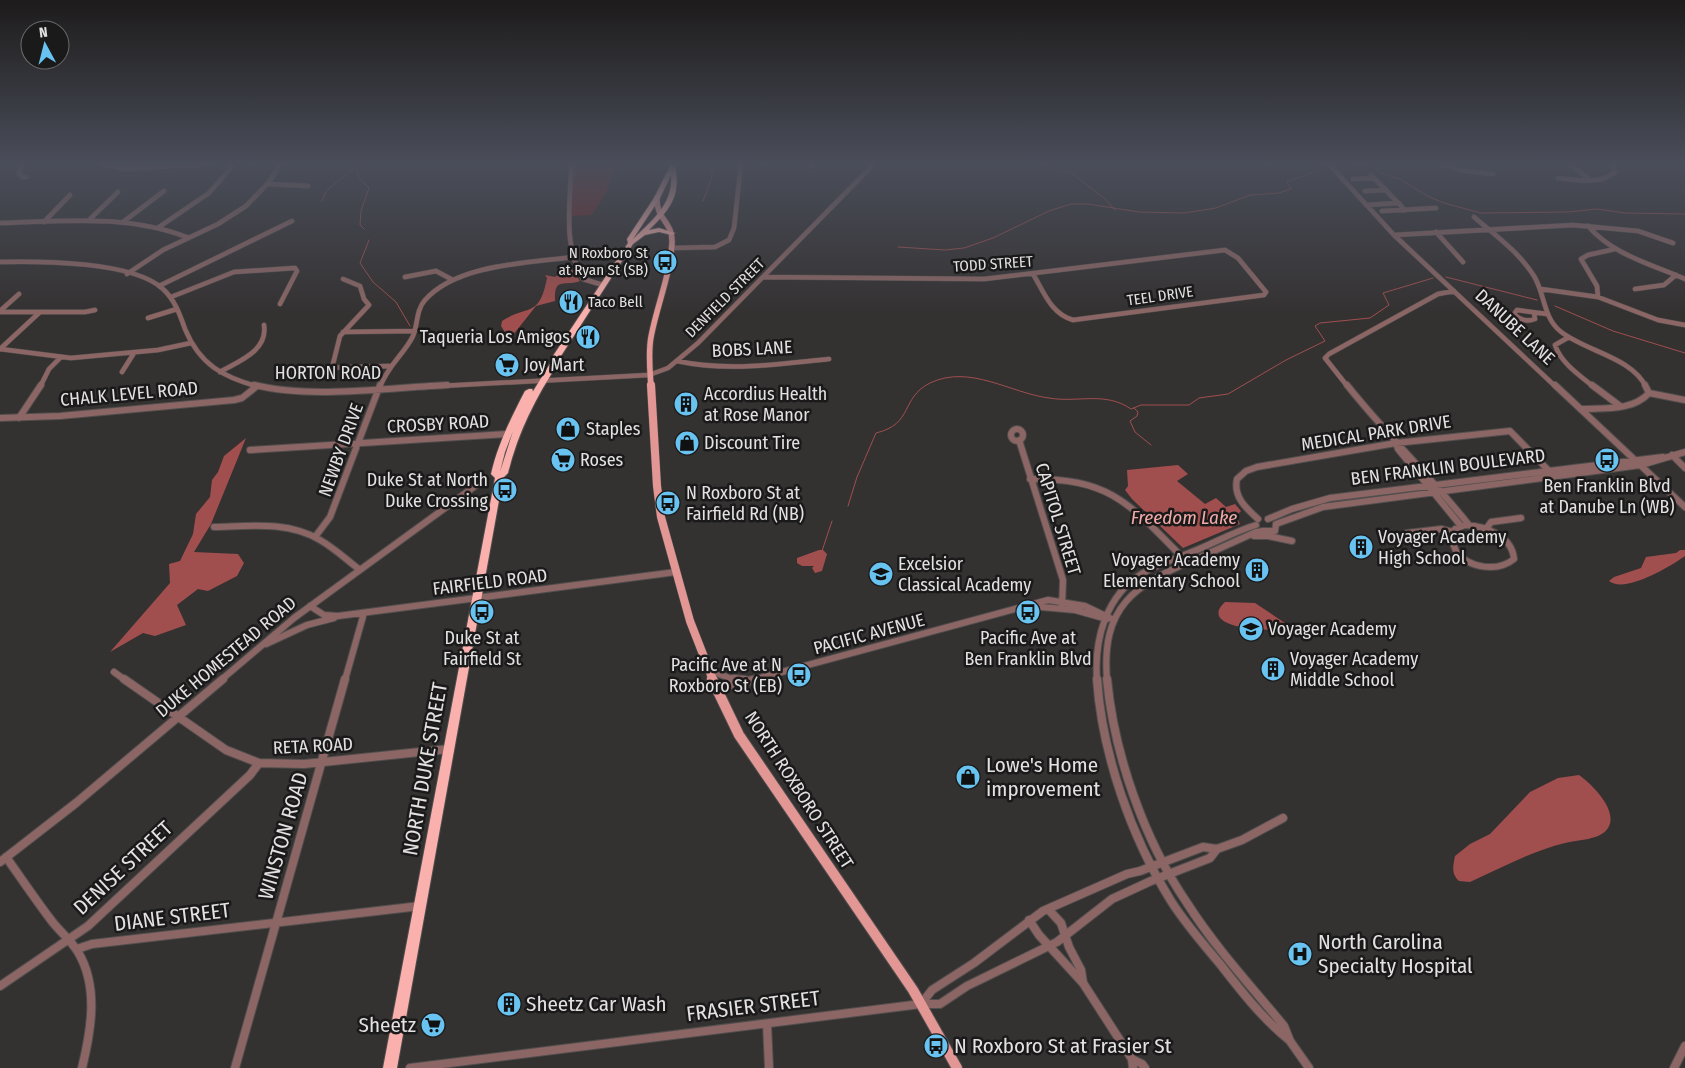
<svg xmlns="http://www.w3.org/2000/svg" width="1685" height="1068" viewBox="0 0 1685 1068" font-family="'Fira Sans Condensed',sans-serif">
<rect width="100%" height="100%" fill="#343131"/>
<path fill="#6e2929" d="M573,164H613C614,183 602,201 591,215L571,216Z"/>
<path fill="#a04f4e" d="M568,264L580,281C564,287 554,276 555,301L536,306L513,335L508,337L501,326L502,321C528,304 539,319 547,278L545,275L555,277L563,271L564,265Z
M246,438L211,524L194,552L238,554L244,563L237,576L208,591L198,589L177,605L186,625L155,636L143,633L110,652L170,583L169,564L180,561L193,534L196,514L210,497L212,480L218,472L224,456Z
M1178,465L1188,474L1177,481L1205,504L1216,498L1226,507L1235,504L1241,511L1236,516L1240,524L1183,548L1132,499L1125,490L1128,486L1127,470Z
M819,550H823L827,554L822,571L815,573L812,568L814,566H802L797,563V558Z
M1680,550H1685V556C1671,566 1625,594 1609,581L1614,577L1641,568L1646,557L1676,553Z
M1225,602L1255,603L1288,625L1289,627L1287,630C1274,631 1225,630 1219,616C1217,610 1221,606 1225,602Z
M1579,775C1592,784 1619,811 1608,828C1601,840 1577,840 1565,843C1532,851 1501,868 1470,882L1459,881C1451,873 1453,867 1455,856L1470,844L1490,834L1530,792L1558,778Z"/>
<g fill="none" stroke-linecap="round" stroke-linejoin="round">
<path stroke="#a04f4e" stroke-width="1" d="M355,164L359,178L369,188L361,211L360,225L364,229
M1045,164L1070,172L1104,198L1115,210
M1354,164L1373,166L1380,173L1400,179L1427,196L1444,203L1481,213L1568,212L1597,209L1625,213L1685,214
M322,201L326,191L354,168
M703,201L712,177V164
M369,240L360,263L373,282L396,302L410,326
M898,247L945,250L964,248L993,238L1049,211L1071,204H1088L1139,212L1184,213L1216,208L1250,195L1279,193L1291,189L1287,182L1321,169L1318,167L1323,164
M1446,277L1537,300
M1555,306L1613,331L1685,353
M1134,408L1138,412L1137,416L1130,421L1135,432L1151,445
M848,506L857,477L876,433C914,424 900,398 930,383C970,364 1010,393 1049,398C1078,403 1105,391 1131,409L1141,405H1189L1199,398L1228,394L1286,360L1325,341L1315,326L1320,323L1370,318L1389,305L1383,293L1433,278
M822,551L832,521"/>
<defs>
<path id="minor-far2" d="M22,164L19,173L22,177H26
M100,164L125,169L209,164
M571,164C571,203 562,244 583,279L603,285
M812,164V167
M1329,164L1394,235L1556,387
M1443,164L1459,170L1493,174
M1570,164L1589,179
M1371,175L1405,210
M1558,178C1576,180 1601,185 1615,172L1612,164
M1353,179L1374,178
M269,184L308,186
M1365,191L1386,190
M1366,205L1399,203
M1382,211L1436,208
M1474,217C1495,235 1519,252 1534,276C1545,294 1543,317 1560,331C1584,351 1632,357 1646,387
M89,220L118,192
M44,222L70,195
M123,222L164,191
M0,223C64,221 128,214 189,238
M1588,226C1613,255 1651,264 1685,279
M159,227L209,193L234,164
M1436,232L1463,262
M1394,235L1573,225L1638,231L1673,243
M672,248L715,247L729,240L734,228L741,164
M0,262C40,261 133,261 163,289C175,300 180,315 185,329C200,365 223,377 259,387
M127,274L163,250L218,224L246,206L270,181L280,164
M405,277L436,271L451,279
M763,277L984,279L1225,250L1238,258L1266,292L1264,295L1073,320C1051,314 1044,292 1033,274
M159,286L292,221
M1541,289L1598,297L1658,320L1685,325
M1635,289L1664,285L1676,275
M171,297L234,272L295,268L297,271L280,304
M1598,297L1597,286L1581,259L1588,255L1615,249
M0,311L19,294
M0,312H85L95,310
M1534,313L1535,319C1527,322 1520,320 1514,314L1517,310L1547,314
M148,318L177,309
M343,332L415,331
M1569,337L1555,345C1561,363 1579,375 1594,387
M0,349L71,358L158,350L191,343
M0,349L40,312
M677,361C728,372 778,364 829,359
M318,368L389,366
M332,368L340,336L369,305L364,299L360,286L343,279
M122,372L134,353
M220,372C239,361 268,351 264,325
M40,387L49,369L60,358
M380,387C388,365 405,353 413,336C418,324 416,310 425,300C457,264 528,263 573,257
M422,387L649,375L668,368L698,343L874,164
M1348,387L1325,358L1329,354L1438,294L1454,291"/>
<path id="minor-far1" d="M254,385C311,399 387,388 447,385
M1347,385C1386,434 1430,476 1469,525
M1555,385L1685,507
M1592,385L1620,406
M1649,393L1685,400
M1582,409C1604,408 1633,411 1649,393L1645,385
M0,418L60,416L234,400L242,398L257,386
M19,418L41,385
M1011 435a6 6 0 1 1 12 0a6 6 0 1 1-12 0Z
M1019,440L1063,580L1062,608
M1396,443L1398,449L1461,526
M250,450L507,434
M1672,455L1685,468
M1030,479C1109,478 1129,503 1181,556
M1258,519C1246,508 1233,497 1237,479L1246,471L1257,467L1396,443L1510,431L1550,472
M1268,519L1292,509L1330,498L1663,457
M1276,524L1323,507L1641,465L1685,452
M1465,525C1486,526 1512,536 1514,559C1498,572 1469,569 1456,551C1454,547 1452,541 1451,536L1455,529Z
M214,527C250,526 288,521 320,540C334,548 347,560 360,570
M1486,529L1491,522L1521,518
M1263,531H1275L1276,524
M1407,533L1441,529L1453,532
M1254,536H1268L1292,541
M315,537L330,517L380,385
M310,606L324,615L338,616L676,572
M1030,606L1075,610L1107,619
M266,644L307,625L334,618
M707,669L729,678L744,680
M114,672L125,680
M221,680L294,618L478,484
M345,680L364,613
M752,680L1048,600L1085,606L1114,620
M1097,680C1094,639 1106,595 1143,573C1161,563 1180,557 1199,549C1218,541 1236,531 1256,525
M1107,680C1101,606 1134,585 1196,559C1216,550 1236,541 1256,532L1263,531"/>
<path id="minor" d="M124,679L226,750L259,763L304,764L449,749
M734,679L745,680
M1097,679C1102,753 1131,837 1171,901C1185,923 1203,944 1220,964C1241,991 1262,1018 1289,1040
M1107,679C1114,754 1144,840 1187,903C1215,947 1251,986 1284,1026L1290,1041L1309,1068
M716,688L758,679
M6,857C21,878 35,899 51,920C59,931 71,940 78,952C99,987 91,1031 82,1068
M0,862L76,803L223,679
M1048,909L1061,923L1069,947L1081,970L1083,983
M1029,920L1039,935L1083,983L1132,1059L1133,1068
M77,949L92,944L420,906
M0,986L88,926L250,775L259,763
M921,1004L932,990L974,963L1043,911L1127,874L1140,871L1203,847L1217,849L1242,840L1283,818
M767,1024L769,1068
M1132,1059L1142,1064L1145,1068
M235,1068L345,679
M410,1068L921,1004H940L967,986L1057,942L1112,899L1151,881L1210,858L1217,849
M1674,1068L1685,1046"/>
<path id="major-far2" d="M651,387C650,370 648,353 651,337C657,305 670,276 672,243C673,221 656,220 657,198"/>
<path id="major-far1" d="M651,385L657,486L661,517L690,621L713,680"/>
<path id="major" d="M712,679L739,735L913,990L957,1068"/>
<path id="highway" d="M669,164H675C681,196 671,208 649,230L659,228L675,233L672,235L659,232L645,235L633,244L559,359V362C536,397 518,432 508,473L503,478L397,1068H383L495,478L491,474C498,444 511,418 525,391L529,389H532L533,391L532,393L551,362V359L628,243L627,239L654,198L670,166ZM671,175C674,203 652,221 633,239L660,198ZM513,431L500,472L505,452Z"/>
</defs>
<use href="#minor-far2" stroke="#504d4d" stroke-width="5.5"/>
<use href="#minor-far1" stroke="#504d4d" stroke-width="8"/>
<use href="#minor" stroke="#504d4d" stroke-width="10"/>
<use href="#major-far2" stroke="#504d4d" stroke-width="7"/>
<use href="#major-far1" stroke="#504d4d" stroke-width="9"/>
<use href="#major" stroke="#504d4d" stroke-width="12"/>
<use href="#highway" stroke="#504d4d" stroke-width="2"/>
<use href="#minor-far2" stroke="#8b6664" stroke-width="4.5"/>
<use href="#minor-far1" stroke="#8b6664" stroke-width="6"/>
<use href="#minor" stroke="#8b6664" stroke-width="8"/>
<use href="#major-far2" stroke="#e29794" stroke-width="5.5"/>
<use href="#major-far1" stroke="#e29794" stroke-width="8"/>
<use href="#major" stroke="#e29794" stroke-width="10"/>
<use href="#highway" fill="#fab1ad" fill-rule="evenodd"/>
</g>
<linearGradient id="sky" x2="0" y2="1"><stop stop-color="#1d1b1b"/><stop offset="0.52" stop-color="#4a4e5a"/><stop offset="1" stop-color="#4a4e5a" stop-opacity="0"/></linearGradient>
<rect width="1685" height="314" fill="url(#sky)"/>
<defs>
<symbol id="bus-disc" viewBox="-11 -11 22 22"><circle r="9.5" fill="#69c3f1" stroke="#1b1a1a"/><path d="M-5-6H5V4H4V6H2V4H-2V6H-4V4H-5ZM-3.5-4V0h7V-4ZM-3.5 1.2v1.5H-2V1.2ZM2 1.2v1.5H3.5V1.2Z" fill="#111"/></symbol>
<symbol id="restaurant-disc" viewBox="-11 -11 22 22"><circle r="9.5" fill="#69c3f1" stroke="#1b1a1a"/><path d="M-5-6h1v4h1v-4h1v4h1v-4h1v5L-1.5 .5V6h-2V.5L-5-1ZM5-6V6H3V1.5H1.5Q1.5-4 5-6Z" fill="#111"/></symbol>
<symbol id="supermarket-disc" viewBox="-11 -11 22 22"><circle r="9.5" fill="#69c3f1" stroke="#1b1a1a"/><path d="M-6-5.5h2.5l.6 2H6L4.5 2H-2.5L-4.4-4H-6ZM-1.5 3.2a1.3 1.3 0 1 0 .1 0ZM3 3.2a1.3 1.3 0 1 0 .1 0Z" fill="#111"/></symbol>
<symbol id="building-disc" viewBox="-11 -11 22 22"><circle r="9.5" fill="#69c3f1" stroke="#1b1a1a"/><path d="M-4-6H4V6H1V3H-1V6H-4ZM-2.5-4.3h1.7v1.8h-1.7ZM.8-4.3h1.7v1.8H.8ZM-2.5-1h1.7V.8h-1.7ZM.8-1h1.7V.8H.8Z" fill="#111"/></symbol>
<symbol id="shop-disc" viewBox="-11 -11 22 22"><circle r="9.5" fill="#69c3f1" stroke="#1b1a1a"/><path d="M-5-2.5h2.3a2.7 3.5 0 0 1 5.4 0H5L5.5 6h-11ZM-1.5-2.5h3a1.5 2.3 0 0 0-3 0Z" fill="#111"/></symbol>
<symbol id="school-disc" viewBox="-11 -11 22 22"><circle r="9.5" fill="#69c3f1" stroke="#1b1a1a"/><path d="M0-5L7-2L0 1L-7-2ZM-4 1L0 2.5L4 1V4Q0 6-4 4Z" fill="#111"/></symbol>
<symbol id="hospital-disc" viewBox="-11 -11 22 22"><circle r="9.5" fill="#69c3f1" stroke="#1b1a1a"/><path d="M-5-5h3v3.5h4V-5h3V5h-3V1.5h-4V5h-3Z" fill="#111"/></symbol>
</defs>
<g fill-rule="evenodd">
<use href="#bus-disc" x="651" y="248" width="28" height="28"/>
<use href="#restaurant-disc" x="557" y="288" width="28" height="28"/>
<use href="#restaurant-disc" x="574" y="323" width="28" height="28"/>
<use href="#supermarket-disc" x="493" y="351" width="28" height="28"/>
<use href="#building-disc" x="672" y="390" width="28" height="28"/>
<use href="#shop-disc" x="554" y="415" width="28" height="28"/>
<use href="#shop-disc" x="673" y="429" width="28" height="28"/>
<use href="#supermarket-disc" x="549" y="446" width="28" height="28"/>
<use href="#bus-disc" x="1593" y="446" width="28" height="28"/>
<use href="#bus-disc" x="491" y="476" width="28" height="28"/>
<use href="#bus-disc" x="654" y="489" width="28" height="28"/>
<use href="#building-disc" x="1347" y="533" width="28" height="28"/>
<use href="#building-disc" x="1243" y="556" width="28" height="28"/>
<use href="#school-disc" x="867" y="560" width="28" height="28"/>
<use href="#bus-disc" x="468" y="598" width="28" height="28"/>
<use href="#bus-disc" x="1014" y="598" width="28" height="28"/>
<use href="#school-disc" x="1237" y="615" width="28" height="28"/>
<use href="#building-disc" x="1259" y="655" width="28" height="28"/>
<use href="#bus-disc" x="785" y="661" width="28" height="28"/>
<use href="#shop-disc" x="954" y="763" width="28" height="28"/>
<use href="#hospital-disc" x="1286" y="940" width="28" height="28"/>
<use href="#building-disc" x="495" y="990" width="28" height="28"/>
<use href="#supermarket-disc" x="419" y="1011" width="28" height="28"/>
<use href="#bus-disc" x="922" y="1032" width="28" height="28"/>
</g>
<g text-anchor="middle" stroke-width="5" stroke-linejoin="round" paint-order="stroke">
<g font-size="15" fill="#e3e1e1" stroke="#1b1a1a" text-anchor="end">
<text x="648" y="258">N Roxboro St<tspan x="648" dy="17">at Ryan St (SB)</tspan></text>
<text x="588" y="307" text-anchor="start">Taco Bell</text>
</g>
<g font-size="15" fill="#e3e1e1" stroke="#1b1a1a">
<text transform="translate(993 264) rotate(-4)" y="5">TODD STREET</text>
<text transform="translate(1160 296) rotate(-8)" y="5">TEEL DRIVE</text>
<text transform="translate(725 298) rotate(-45)" y="5">DENFIELD STREET</text>
</g>
<g font-size="18" fill="#e3e1e1" stroke="#1b1a1a">
<text transform="translate(1515 327) rotate(43)" y="6">DANUBE LANE</text>
<text transform="translate(752 349) rotate(-3)" y="6">BOBS LANE</text>
<text x="328" y="379">HORTON ROAD</text>
<text transform="translate(129 394) rotate(-5)" y="6">CHALK LEVEL ROAD</text>
<text transform="translate(438 424) rotate(-3)" y="6">CROSBY ROAD</text>
<text transform="translate(1376 433) rotate(-9)" y="6">MEDICAL PARK DRIVE</text>
<text transform="translate(341 450) rotate(-70)" y="6">NEWBY DRIVE</text>
<text transform="translate(1448 467) rotate(-7)" y="6">BEN FRANKLIN BOULEVARD</text>
<text transform="translate(1058 519) rotate(73)" y="6">CAPITOL STREET</text>
<text transform="translate(490 582) rotate(-7)" y="6">FAIRFIELD ROAD</text>
<text transform="translate(869 634) rotate(-15)" y="6">PACIFIC AVENUE</text>
<text transform="translate(226 657) rotate(-40)" y="6">DUKE HOMESTEAD ROAD</text>
<text transform="translate(313 746) rotate(-3)" y="6">RETA ROAD</text>
<text transform="translate(799 790) rotate(57)" y="6">NORTH ROXBORO STREET</text>
</g>
<g font-size="18" fill="#e3e1e1" stroke="#1b1a1a" text-anchor="start">
<text x="570" y="343" text-anchor="end">Taqueria Los Amigos</text>
<text x="524" y="371">Joy Mart</text>
<text x="704" y="400">Accordius Health<tspan x="704" dy="21">at Rose Manor</tspan></text>
<text x="586" y="435">Staples</text>
<text x="704" y="449">Discount Tire</text>
<text x="580" y="466">Roses</text>
<text x="488" y="486" text-anchor="end">Duke St at North<tspan x="488" dy="21">Duke Crossing</tspan></text>
<text x="1607" y="492" text-anchor="middle">Ben Franklin Blvd<tspan x="1607" dy="21">at Danube Ln (WB)</tspan></text>
<text x="686" y="499">N Roxboro St at<tspan x="686" dy="21">Fairfield Rd (NB)</tspan></text>
<text x="1378" y="543">Voyager Academy<tspan x="1378" dy="21">High School</tspan></text>
<text x="1240" y="566" text-anchor="end">Voyager Academy<tspan x="1240" dy="21">Elementary School</tspan></text>
<text x="898" y="570">Excelsior<tspan x="898" dy="21">Classical Academy</tspan></text>
<text x="1268" y="635">Voyager Academy</text>
<text x="482" y="644" text-anchor="middle">Duke St at<tspan x="482" dy="21">Fairfield St</tspan></text>
<text x="1028" y="644" text-anchor="middle">Pacific Ave at<tspan x="1028" dy="21">Ben Franklin Blvd</tspan></text>
<text x="1290" y="665">Voyager Academy<tspan x="1290" dy="21">Middle School</tspan></text>
<text x="782" y="671" text-anchor="end">Pacific Ave at N<tspan x="782" dy="21">Roxboro St (EB)</tspan></text>
</g>
<g font-size="19" font-style="italic" fill="#f1aba8" stroke="#1b1a1a">
<text x="1184" y="524">Freedom Lake</text>
</g>
<g font-size="21" fill="#e3e1e1" stroke="#1b1a1a" text-anchor="start">
<text x="986" y="772">Lowe's Home<tspan x="986" dy="24">improvement</tspan></text>
<text x="1318" y="949">North Carolina<tspan x="1318" dy="24">Specialty Hospital</tspan></text>
<text x="526" y="1011">Sheetz Car Wash</text>
<text x="416" y="1032" text-anchor="end">Sheetz</text>
<text x="954" y="1053">N Roxboro St at Frasier St</text>
</g>
<g font-size="21" fill="#e3e1e1" stroke="#1b1a1a">
<text transform="translate(425 769) rotate(-80)" y="7">NORTH DUKE STREET</text>
<text transform="translate(283 836) rotate(-74)" y="7">WINSTON ROAD</text>
<text transform="translate(123 868) rotate(-43)" y="7">DENISE STREET</text>
<text transform="translate(172 917) rotate(-7)" y="7">DIANE STREET</text>
<text transform="translate(753 1006) rotate(-7)" y="7">FRASIER STREET</text>
</g>
</g>
<g transform="translate(45 45) rotate(353)"><circle r="24" fill="#1b1a1a" stroke="#6b6a6a"/>
<path d="M0-4L9 19L0 12L-9 19Z" fill="#69c3f1"/>
<text y="-8" font-size="14" font-weight="bold" text-anchor="middle" fill="#e3e1e1">N</text>
</g>
</svg>
